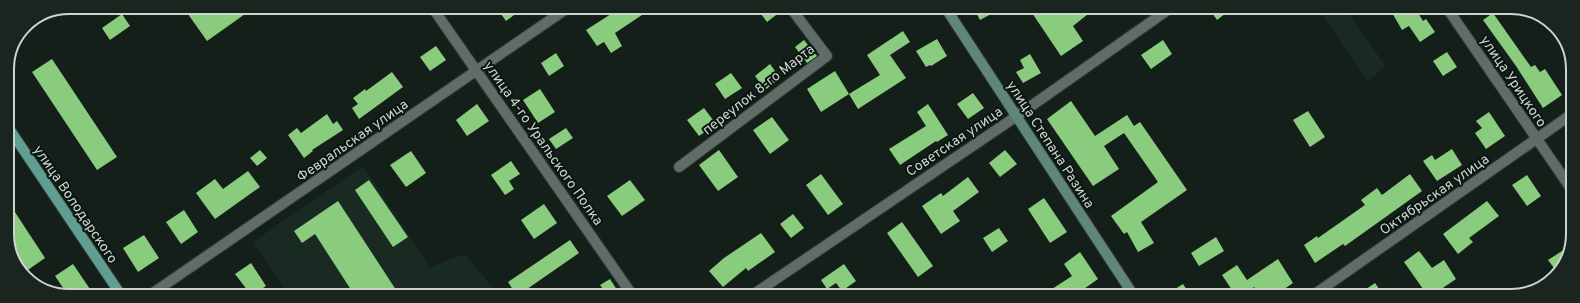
<svg xmlns="http://www.w3.org/2000/svg" width="1580" height="303" viewBox="0 0 1580 303" font-family="Overpass,sans-serif">
<rect width="100%" height="100%" fill="#141f19"/>
<path fill="#192a22" d="M1317,7H1345L1386,67L1367,81Z
M363,166L430,267L465,254L500,296H289L253,242Z"/>
<path fill="#8acc7e" d="M183,7H255L207,41Z
M496,7H525L506,21Z
M622,7H654L615,33L622,46L611,53L604,42L597,46L586,30Z
M756,7H784V9L767,22Z
M973,7H1004L980,20Z
M1028,7H1097L1073,26L1083,41L1061,56Z
M1208,7H1234L1217,20Z
M1396,8H1415L1423,21L1426,19L1435,32L1420,42L1409,26L1402,30L1391,11Z
M1493,13L1531,67L1535,65L1540,72L1545,69L1562,95L1543,108L1516,66L1483,20Z
M122,14L130,26L110,40L102,28Z
M903,31L910,42L890,55L906,78L858,109L849,94L880,75L867,55Z
M937,39L947,56L931,66L930,65L926,67L916,51Z
M804,40L817,56L807,63L795,47Z
M1163,40L1172,54L1151,69L1141,55Z
M436,46L446,60L430,71L420,57Z
M1447,52L1457,67L1443,76L1433,61Z
M556,53L564,66L549,76L541,63Z
M1030,54L1041,73L1023,83L1016,72L1024,68L1020,60Z
M52,59L117,157L97,170L32,72Z
M770,64L780,78L765,90L755,76Z
M835,71L849,94L821,112L807,89Z
M392,72L403,87L359,119L352,108L358,104L353,98L365,89L366,91Z
M731,73L742,88L725,99L715,84Z
M540,89L555,112L538,123L523,100Z
M973,93L984,108L968,119L957,104Z
M1071,101L1095,136L1127,115L1134,126L1140,122L1187,190L1141,222L1154,243L1138,252L1127,232L1124,234L1111,216L1158,182L1124,133L1104,146L1119,169L1093,186L1047,119Z
M477,104L489,121L467,136L456,120Z
M928,104L948,135L937,142L936,141L900,165L889,149L926,126L917,112Z
M704,108L716,124L699,136L687,120Z
M1308,111L1325,137L1310,147L1293,120Z
M1489,112L1505,136L1486,149L1475,133L1482,128L1476,121Z
M327,114L333,124L337,121L343,130L312,150L313,151L304,158L288,135L297,128L301,133Z
M772,117L789,140L770,154L753,130Z
M566,128L573,138L556,149L549,139Z
M1452,149L1462,165L1437,181L1423,161L1432,155L1435,160Z
M260,150L267,158L257,166L250,158Z
M719,150L738,177L718,191L699,165Z
M1005,150L1017,164L1000,177L989,163Z
M411,151L426,173L406,187L390,165Z
M511,161L520,174L509,181L514,189L505,195L491,175Z
M248,171L260,187L215,219L196,193L215,179L223,189Z
M821,174L843,204L828,215L806,185Z
M1410,174L1422,191L1345,246L1343,244L1315,263L1304,245L1317,236L1318,238L1365,205L1361,200L1377,188L1382,195Z
M1527,175L1541,196L1527,206L1512,185Z
M968,177L979,192L953,211L960,221L941,234L922,206L941,193L943,196Z
M369,180L408,237L393,247L355,190Z
M630,180L645,200L622,216L607,196Z
M1044,198L1067,232L1050,243L1028,209Z
M338,201L400,296H355L315,234L302,243L294,231Z
M1487,201L1499,216L1469,238L1473,242L1458,254L1443,234Z
M9,203L45,258L25,272L9,247Z
M544,204L557,223L534,239L521,220Z
M184,210L198,232L181,244L166,222Z
M793,214L804,228L791,238L780,224Z
M902,222L933,266L918,277L887,233Z
M999,228L1008,241L992,252L983,238Z
M761,233L775,252L748,271L746,268L723,287L709,271L724,258Z
M144,235L159,258L138,272L123,248Z
M1216,237L1224,251L1199,266L1191,253Z
M570,240L579,253L517,296L508,282Z
M1570,246L1561,263L1554,268L1548,260Z
M1419,251L1432,268L1444,260L1456,279L1431,296H1413L1423,289L1404,262Z
M1080,252L1098,279L1074,296H1057L1052,289L1072,276L1064,264Z
M1278,259L1293,283L1274,296H1259L1254,287L1241,296H1236L1222,275L1237,265L1247,280Z
M251,263L266,286L253,295H251L235,274Z
M73,264L94,295H68L55,276Z
M844,264L856,281L842,291L836,283L827,289L821,280Z
M610,279L621,296H608L600,285Z
M1375,283L1384,296H1356Z
M1183,284L1191,296H1164Z"/>
<g fill="none" stroke-linecap="round" stroke-linejoin="round">
<defs>
<path id="minor" d="M432,7L633,296
M1447,8L1572,190
M679,167L827,56L790,7
M150,295L569,7
M751,296L1017,116L1172,7
M1312,296L1572,114"/>
<path id="secondary" d="M945,7L1134,296"/>
<path id="primary" d="M8,127L121,295"/>
</defs>
<use href="#minor" stroke="#323a35" stroke-width="12"/>
<use href="#secondary" stroke="#323a35" stroke-width="12"/>
<use href="#primary" stroke="#323a35" stroke-width="12"/>
<use href="#minor" stroke="#606d66" stroke-width="10"/>
<use href="#secondary" stroke="#60857b" stroke-width="10"/>
<use href="#primary" stroke="#5f9e91" stroke-width="10"/>
</g>
<g text-anchor="middle" stroke-width="4" stroke-linejoin="round" paint-order="stroke">
<g font-size="14" fill="#ccd4cf" stroke="#0b1610">
<text transform="translate(1514 81) rotate(56)" y="5">улица Урицкого</text>
<text transform="translate(758 89) rotate(-38)" y="5">переулок 8-го Марта</text>
<text transform="translate(352 140) rotate(-35)" y="5">Февральская улица</text>
<text transform="translate(954 141) rotate(-34)" y="5">Советская улица</text>
<text transform="translate(544 143) rotate(55)" y="5">улица 4-го Уральского Полка</text>
<text transform="translate(1051 144) rotate(57)" y="5">улица Степана Разина</text>
<text transform="translate(1434 194) rotate(-35)" y="5">Октябрьская улица</text>
<text transform="translate(76 204) rotate(56)" y="5">улица Володарского</text>
</g>
</g>
<path d="M0 0H1580V303H0ZM69 14H1511A55 55 0 0 1 1566 69V234A55 55 0 0 1 1511 289H69A55 55 0 0 1 14 234V69A55 55 0 0 1 69 14Z" fill="#1a251f" fill-rule="evenodd"/>
<path fill="none" stroke="#ccd4cf" stroke-width="2" d="M69 14H1511A55 55 0 0 1 1566 69V234A55 55 0 0 1 1511 289H69A55 55 0 0 1 14 234V69A55 55 0 0 1 69 14Z"/>
</svg>
